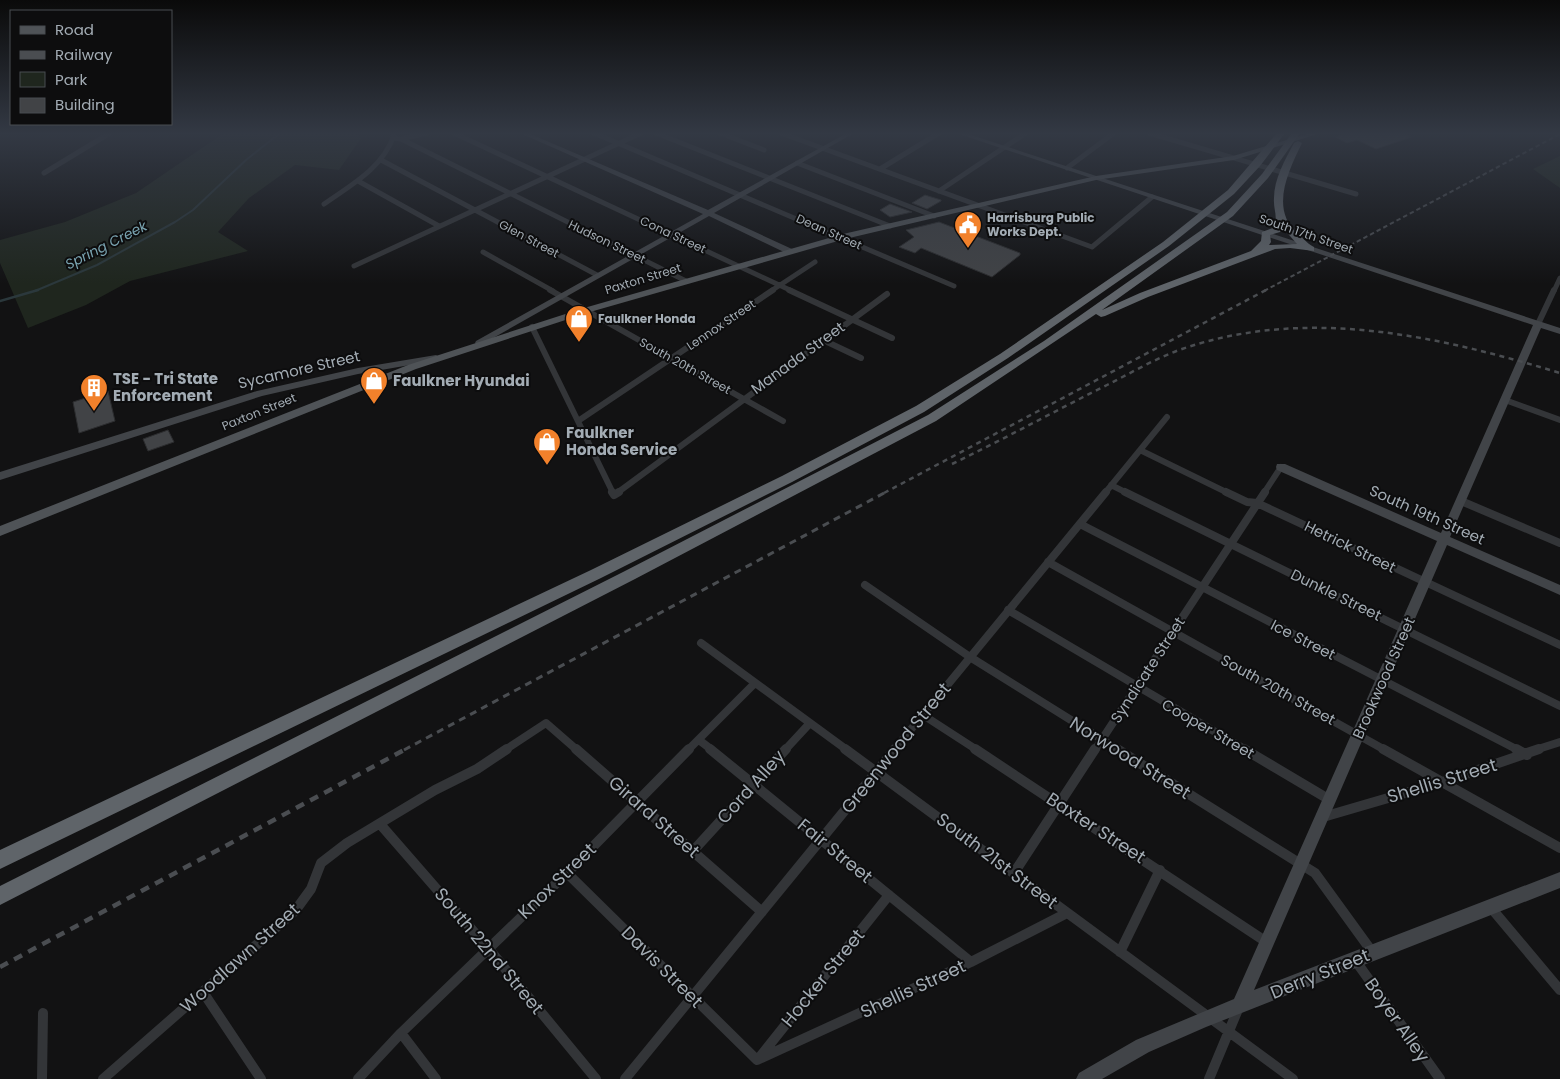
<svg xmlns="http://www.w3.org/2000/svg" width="1560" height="1079" viewBox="0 0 1560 1079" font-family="Poppins,sans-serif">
<rect width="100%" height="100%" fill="#121213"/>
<path fill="#1f261e" d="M224,133H355L361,138L339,170L295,165L249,198L218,232L248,251L130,281L86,305L28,328L0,263V240L65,222L136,193Z
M1560,156V188L1533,169Z"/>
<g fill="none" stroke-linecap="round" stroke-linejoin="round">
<path stroke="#2b383c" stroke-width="2" d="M35,291L97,265L175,222L193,210L246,160L280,133"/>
<path stroke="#2b383c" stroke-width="2.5" d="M0,301L38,290"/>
</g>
<path fill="#414346" stroke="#2c2d2f" d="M1341,133H1402L1412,137L1376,149L1357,140L1347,143L1335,137L1345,134Z
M925,195L941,200V201L927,209L912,203Z
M890,204L912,212L890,217L880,210Z
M939,222L1020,253V255L992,277L921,248L915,253L899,247L914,237L906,230Z
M108,391L115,421L79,433L73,402Z
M168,430L174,442L148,451L143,439Z"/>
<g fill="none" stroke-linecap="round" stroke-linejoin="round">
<path stroke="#333538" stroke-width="5" d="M454,133L792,291
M594,133L954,286
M656,133L890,226
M720,133L764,150
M781,133L1092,247L1152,197
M1149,133L1356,194
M394,138L401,139L686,281
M401,139L427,133
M381,160L597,275
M797,163L934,216
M1067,168L1114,133
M880,169L939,133
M44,173L110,133
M358,181L439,226
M939,191L1026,133
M324,204C351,185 383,168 394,135
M483,252L553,291
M354,266L641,133
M771,291L815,262
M1554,291L1560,278"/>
<path stroke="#333538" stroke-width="6" d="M550,290L783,421
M789,290L892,338
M1538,324L1554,290
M532,327L613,493
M823,340L861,358
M1505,400L1560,420
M578,421L773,290
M1140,450L1228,493
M1111,485L1127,493
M617,493L887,294
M1105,493L1167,417
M1264,493L1281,467"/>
<path stroke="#333538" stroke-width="8" d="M612,492L614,495L619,492
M1125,492L1560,706
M1226,492L1247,502L1257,503L1560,645
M1461,501L1560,543
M1080,524L1518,750
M1048,562L1385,750
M865,585L970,657L1119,750
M1008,610L1246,750
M701,643L847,750
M923,715L977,750
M699,740L712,750
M505,750L546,723L577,750
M688,750L755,683
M785,750L810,723
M894,750L1106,492
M1095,750L1265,492
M1535,750L1560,742"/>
<path stroke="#333538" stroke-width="10" d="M576,749L762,912
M710,749L971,962
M845,749L1293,1079
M975,749L1268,943
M1117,749L1315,873L1373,953
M1244,749L1330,800
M1383,749L1560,848
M1516,749L1527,755
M1323,817L1443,782L1539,749
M380,824L488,948L596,1079
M693,851L786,749
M567,873L757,1060
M1014,873L1095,749
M1492,909L1560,990
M1120,952L1160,870
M1355,960L1440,1079
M203,992L261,1079
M401,1033L436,1079
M759,1058L889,895
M757,1060L971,962L1067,913
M42,1079L43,1013
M103,1079L295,911L311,889L321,863L347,843L435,790L477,769L507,749
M358,1079L401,1033L567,873L689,749
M625,1079L895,749
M1209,1079L1239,1007"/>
<path fill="#414448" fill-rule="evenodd" d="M520,133H528L708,210L847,133H854L714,213L792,249V253H786L709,216L479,346L475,343L476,341L703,214Z
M956,133H965L1560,328V334L1541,328L1450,537L1560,585V595L1447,545L1254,990L1560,872V888L1206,1027L1149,1052L1102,1079H1076L1079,1073L1136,1040L1234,999L1437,541L1277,470L1276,467L1277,464H1285L1441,533L1533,325Z
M436,355L441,358L439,360L358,374L262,396L0,480V472L257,391L358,368Z"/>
<path fill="#4f5357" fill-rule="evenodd" d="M1310,133H1321L1234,160L1096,180L845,239L590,312L416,369L0,536V526L408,365L584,308L843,234L1096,176L1233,156Z"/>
<path fill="#5f6469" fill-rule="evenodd" d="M1277,133H1285L1260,166L1234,194L1169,246L1008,358L924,412L792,482L601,578L0,869V850L591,570L782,476L916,406L1000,354L1163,242L1228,190Z
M1292,133H1300L1268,178L1233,216L1102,310L1140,293L1251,251L1261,241L1262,232L1273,228C1279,217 1273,210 1274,198C1274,179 1285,160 1294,143L1298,141L1302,143C1288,172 1269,210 1299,235C1304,239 1309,245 1314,247V251L1290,248L1275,249L1148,297L1105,316L1101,317L1096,314L936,421L635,579L0,905V886L625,571L928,415L1044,341L1227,212L1262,174ZM1283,228L1297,244L1269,245L1271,242L1270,235L1280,232Z"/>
<path stroke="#4a4d51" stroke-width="2" stroke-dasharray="4.5 3" stroke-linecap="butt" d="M1264,291L1560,134"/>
<path stroke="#4a4d51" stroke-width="2.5" stroke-dasharray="5 4.5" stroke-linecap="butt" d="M952,464C1004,439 1055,411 1107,385C1131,373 1156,358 1182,349C1307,306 1438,336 1560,373
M884,493L1266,290"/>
<path stroke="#4a4d51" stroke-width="3" stroke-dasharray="7 5.5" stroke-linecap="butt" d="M404,750L886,492"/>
<path stroke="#4a4d51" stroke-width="4.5" stroke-dasharray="9 7" stroke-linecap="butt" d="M0,967L406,749"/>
</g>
<linearGradient id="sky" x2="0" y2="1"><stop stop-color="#0a0a0a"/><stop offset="0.47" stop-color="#333944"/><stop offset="1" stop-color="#333944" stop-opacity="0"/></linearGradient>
<rect width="1560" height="284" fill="url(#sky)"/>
<defs>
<symbol id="civic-pin" viewBox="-11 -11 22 30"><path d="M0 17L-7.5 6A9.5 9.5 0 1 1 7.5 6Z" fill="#f2812b" stroke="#0d0d0e"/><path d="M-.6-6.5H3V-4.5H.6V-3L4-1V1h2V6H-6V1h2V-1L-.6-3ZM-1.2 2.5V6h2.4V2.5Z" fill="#fff"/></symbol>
<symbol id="shop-pin" viewBox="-11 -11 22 30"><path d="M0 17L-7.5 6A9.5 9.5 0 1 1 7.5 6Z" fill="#f2812b" stroke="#0d0d0e"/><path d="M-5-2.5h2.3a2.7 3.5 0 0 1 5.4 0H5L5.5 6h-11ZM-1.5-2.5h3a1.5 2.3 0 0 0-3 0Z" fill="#fff"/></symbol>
<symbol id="building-pin" viewBox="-11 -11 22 30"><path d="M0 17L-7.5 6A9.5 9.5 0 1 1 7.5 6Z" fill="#f2812b" stroke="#0d0d0e"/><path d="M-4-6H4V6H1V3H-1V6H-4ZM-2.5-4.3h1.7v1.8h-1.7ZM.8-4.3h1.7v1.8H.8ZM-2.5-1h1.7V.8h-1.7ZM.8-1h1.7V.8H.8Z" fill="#fff"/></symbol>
</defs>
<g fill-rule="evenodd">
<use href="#civic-pin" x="952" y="209" width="32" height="43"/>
<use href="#shop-pin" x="563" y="303" width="32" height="43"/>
<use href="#shop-pin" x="358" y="365" width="32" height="43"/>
<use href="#building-pin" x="78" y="372" width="32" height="43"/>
<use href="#shop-pin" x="531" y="426" width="32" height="43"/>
</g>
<g text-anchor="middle" stroke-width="4" stroke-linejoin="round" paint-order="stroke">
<g font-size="12" font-weight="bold" fill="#a3acb4" stroke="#0d0d0e" text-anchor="start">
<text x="987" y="222">Harrisburg Public<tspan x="987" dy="14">Works Dept.</tspan></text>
<text x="598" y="323">Faulkner Honda</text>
</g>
<g font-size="12" fill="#a3acb4" stroke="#0d0d0e">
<text transform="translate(829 232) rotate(24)" y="4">Dean Street</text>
<text transform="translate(1306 234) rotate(19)" y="4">South 17th Street</text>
<text transform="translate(673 235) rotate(25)" y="4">Cona Street</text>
<text transform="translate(529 239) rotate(28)" y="4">Glen Street</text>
<text transform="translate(607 242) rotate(26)" y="4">Hudson Street</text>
<text transform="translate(643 279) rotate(-17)" y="4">Paxton Street</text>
<text transform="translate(721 325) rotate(-34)" y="4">Lennox Street</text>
<text transform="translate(685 366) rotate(29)" y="4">South 20th Street</text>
<text transform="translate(259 412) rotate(-22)" y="4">Paxton Street</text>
</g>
<g font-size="14" font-style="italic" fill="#79a3b0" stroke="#0d0d0e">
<text transform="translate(106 245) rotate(-27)" y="5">Spring Creek</text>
</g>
<g font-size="15" fill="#a3acb4" stroke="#0d0d0e">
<text transform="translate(798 358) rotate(-36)" y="5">Manada Street</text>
<text transform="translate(299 370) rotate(-13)" y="5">Sycamore Street</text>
<text transform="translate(1427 515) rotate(24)" y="5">South 19th Street</text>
<text transform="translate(1350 547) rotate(26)" y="5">Hetrick Street</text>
<text transform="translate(1336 595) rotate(26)" y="5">Dunkle Street</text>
<text transform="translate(1303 640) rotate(27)" y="5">Ice Street</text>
<text transform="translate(1148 670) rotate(-57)" y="5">Syndicate Street</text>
<text transform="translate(1384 678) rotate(-66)" y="5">Brookwood Street</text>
<text transform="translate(1278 690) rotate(29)" y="5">South 20th Street</text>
<text transform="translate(1208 729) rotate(30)" y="5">Cooper Street</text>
</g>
<g font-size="15" font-weight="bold" fill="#a3acb4" stroke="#0d0d0e" text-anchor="start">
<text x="113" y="384">TSE - Tri State<tspan x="113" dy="17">Enforcement</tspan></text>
<text x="393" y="386">Faulkner Hyundai</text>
<text x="566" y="438">Faulkner<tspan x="566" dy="17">Honda Service</tspan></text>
</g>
<g font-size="18" fill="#a3acb4" stroke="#0d0d0e">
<text transform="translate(896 748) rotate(-51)" y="6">Greenwood Street</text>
<text transform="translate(1130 758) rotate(32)" y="6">Norwood Street</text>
<text transform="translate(1442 781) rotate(-17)" y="6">Shellis Street</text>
<text transform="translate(751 787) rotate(-48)" y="6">Cord Alley</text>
<text transform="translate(654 817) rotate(41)" y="6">Girard Street</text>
<text transform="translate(1096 828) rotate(33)" y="6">Baxter Street</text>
<text transform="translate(835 851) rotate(39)" y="6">Fair Street</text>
<text transform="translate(997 861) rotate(37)" y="6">South 21st Street</text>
<text transform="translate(557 881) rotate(-44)" y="6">Knox Street</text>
<text transform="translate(489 951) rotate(50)" y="6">South 22nd Street</text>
<text transform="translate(240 958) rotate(-42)" y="6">Woodlawn Street</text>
<text transform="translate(662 967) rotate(45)" y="6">Davis Street</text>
<text transform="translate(1320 974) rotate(-22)" y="6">Derry Street</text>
<text transform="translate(823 978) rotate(-51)" y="6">Hocker Street</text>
<text transform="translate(913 989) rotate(-25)" y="6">Shellis Street</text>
<text transform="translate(1397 1020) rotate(55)" y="6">Boyer Alley</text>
</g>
</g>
<rect x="10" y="10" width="162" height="115" fill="#0d0d0e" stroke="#494d50"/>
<rect x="20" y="26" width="25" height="8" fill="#4f5357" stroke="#494d50"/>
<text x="55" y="35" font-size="15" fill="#a3acb4">Road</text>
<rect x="20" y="51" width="25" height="8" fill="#4a4d51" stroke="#494d50"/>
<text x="55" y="60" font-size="15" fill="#a3acb4">Railway</text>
<rect x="20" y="72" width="25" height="15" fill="#1f261e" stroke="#494d50"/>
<text x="55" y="85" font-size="15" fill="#a3acb4">Park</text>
<rect x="20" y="98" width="25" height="15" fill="#414346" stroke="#494d50"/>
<text x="55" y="110" font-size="15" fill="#a3acb4">Building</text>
</svg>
